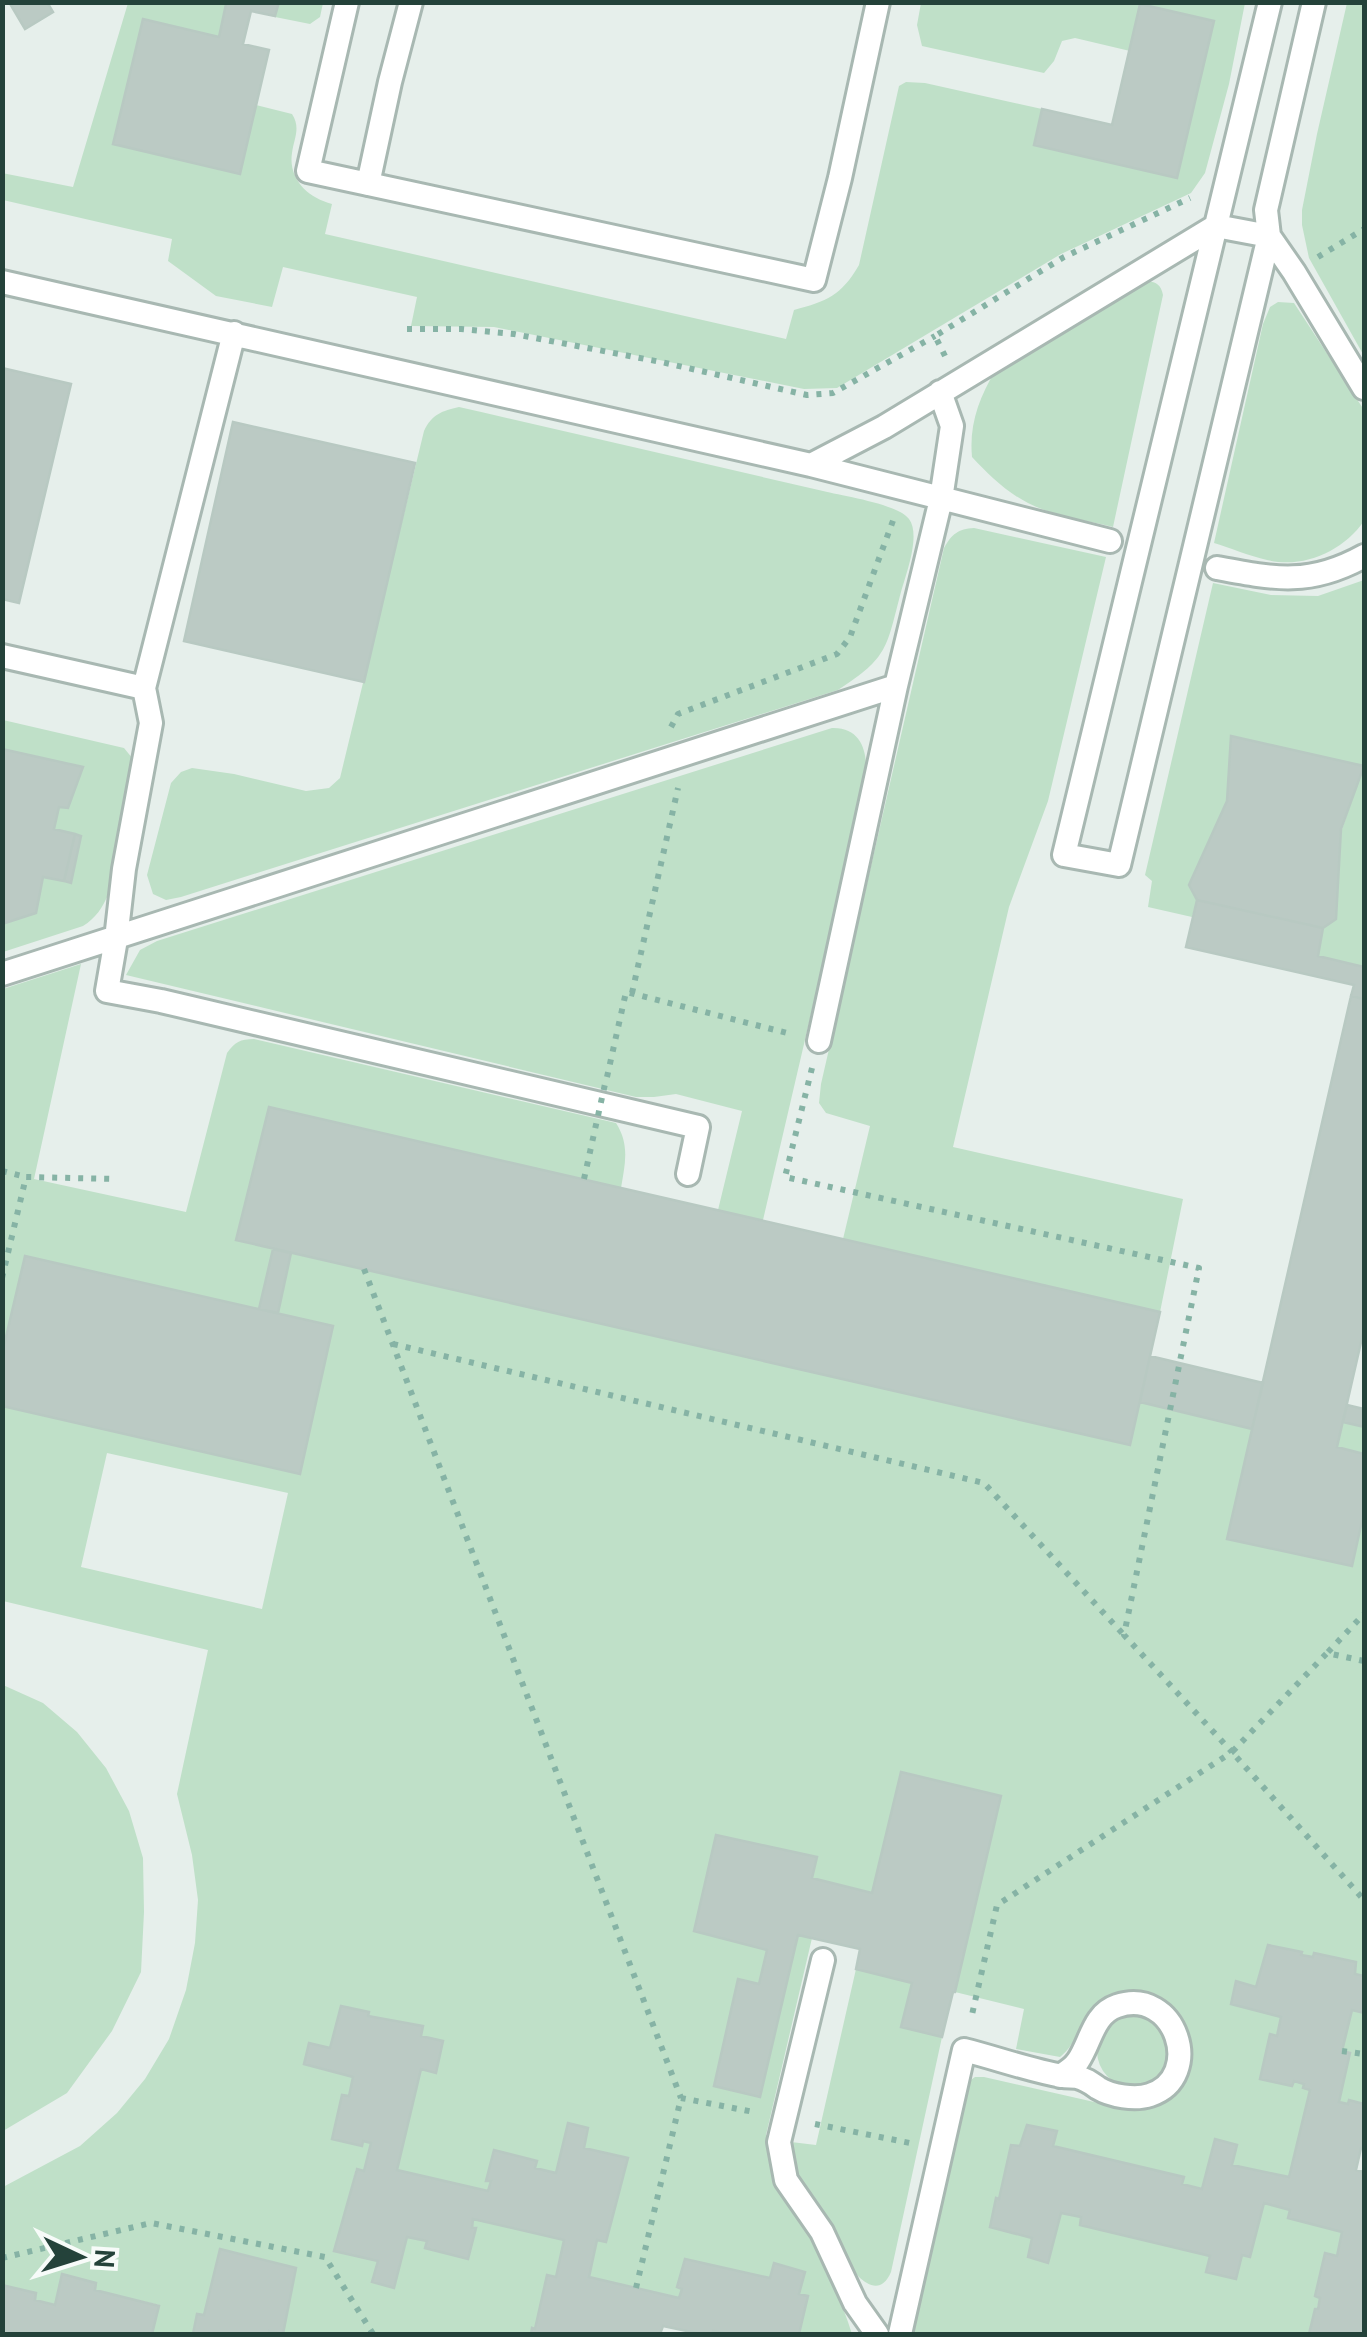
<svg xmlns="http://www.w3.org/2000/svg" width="1367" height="2337" viewBox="0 0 1367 2337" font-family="'PT Sans',sans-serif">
<rect width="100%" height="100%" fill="#e6efeb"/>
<path fill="#bfe0c8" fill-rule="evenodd" d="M128,3L226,4L219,37L143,20L114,144L239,174L256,105L292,114C301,128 294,138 292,153C288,179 308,198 332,204L325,234L786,339L794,310C827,301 841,296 859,265L899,86L906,82L925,83L1042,109L1035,145L1177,178L1213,21L1130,51L1075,38L1062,41L1054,61L1044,73L922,46L917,25L921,3H1245L1229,84L1205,173L1191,193L1061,254L837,388L804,389L494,327L411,326L417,297L283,267L272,307L216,296L168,261L172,239L3,200L2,173L73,187Z
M279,3H323L320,17L310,24L275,17Z
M1347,3H1364V356L1309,258L1302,225V210L1317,134Z
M1147,281C1157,282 1161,285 1163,295L1113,527C1085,520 1053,516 1028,503C1006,492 988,474 972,457C969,425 979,398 995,371Z
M1278,302L1294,303L1364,410V521C1343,551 1304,569 1267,560C1249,556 1231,548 1214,543L1263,324L1270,307Z
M459,407C581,435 702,463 823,491C843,496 898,504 909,519C921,535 906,574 901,592C886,648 889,657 838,690L181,897L166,900L153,894L147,875L171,783L181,772L192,768L234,774L306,791L329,788L340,778L424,431C432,414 442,411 459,407Z
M974,528L1106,557L1048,801L1009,907L953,1147L1183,1199L1160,1312L843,1239L870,1126L826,1113L819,1103L821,1084L944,548C952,534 958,529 974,528Z
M1364,580V967L1318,956L1323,928L1336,918L1341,832L1364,766L1232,737L1227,801L1189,885L1197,900L1192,917L1148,907L1152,881L1145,875L1213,583L1271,595L1318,596Z
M3,720L124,748L133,759L136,776L108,895C102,908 96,918 83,926L3,952Z
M832,728C862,727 868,753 866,778L763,1220L718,1210L742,1111L676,1094L654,1097H636L126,975L140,950L157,941Z
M81,964L34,1179L186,1212L227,1053C235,1042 240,1039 254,1039L616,1123C630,1145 625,1164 621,1188L269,1107L236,1240L273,1249L259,1309L26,1256L3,1354V989Z
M291,1253L1130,1445L1140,1402L1252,1429L1227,1538L1352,1566L1364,1512V1976L1355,1974L1356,1962L1315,1953L1313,1957L1301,1955V1952L1269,1945L1256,1987L1281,2017L1277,2036L1271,2035L1260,2079L1292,2086L1294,2081L1304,2084L1303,2088L1310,2090L1289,2177L1233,2165L1236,2145L1215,2139L1202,2189L1182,2184L1183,2177L1053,2146L1056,2131L1027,2125L1020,2146H1011L999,2199H996L990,2226L1032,2238L1028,2257L1047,2263L1061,2213L1081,2217V2225L1210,2256L1206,2272L1236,2279L1242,2255L1250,2257L1264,2203L1290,2210L1289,2218L1342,2232L1337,2256L1315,2296L1320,2298L1309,2334H911L968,2082L975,2077H984L1125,2109C1143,2109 1153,2106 1168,2096C1227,2055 1165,1963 1102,2003C1082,2016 1079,2042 1060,2057L1016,2049L1024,2009L955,1992L1000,1797L872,1893L812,1878L816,1857L717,1835L694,1931L767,1950L759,1984L738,1980L715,2086L760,2096L798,1935L812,1938L766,2135L770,2136C764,2178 794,2207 812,2242C828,2272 842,2302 852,2334H799L808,2297L799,2294L774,2264L770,2278L685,2260L677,2286L682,2289L679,2298L589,2277L597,2240L606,2241L628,2159L584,2148L588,2128L568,2124L556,2173L535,2168L536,2161L494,2151L487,2181H491L488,2191L397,2170L421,2069L436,2073L443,2041L421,2036L422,2026L368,2016V2012L342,2006L330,2048L310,2044L305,2064L353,2077L363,2141L371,2143L364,2171L356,2169L335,2251L378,2261L372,2282L394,2287L407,2237L427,2241L426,2248L467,2259L475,2228H472L473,2219L564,2240L556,2277L547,2276L535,2329H532L531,2334H269V2331L283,2333L296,2268L221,2250L204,2315L197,2314L193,2334H152L159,2305L95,2290V2283L63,2274L55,2305L35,2300L36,2293L3,2285V2187L80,2146L117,2113L145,2079L169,2039L186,1990L195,1943L198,1900L192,1855L177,1794L208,1650L3,1601V1406L333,1326L278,1313ZM107,1453L288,1493L262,1609L81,1567Z
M1343,1422L1364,1427V1454L1337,1447Z
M3,1685L43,1703L77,1732L106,1768L129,1811L143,1858L144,1912L141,1972L112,2031L67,2093L3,2131Z
M856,1969L912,1983L901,2027L942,2037L891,2272C870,2320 826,2228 817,2213C811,2202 791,2176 789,2165C788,2159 791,2148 791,2142L816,2145Z
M1352,2010L1364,2013V2104L1350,2100L1348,2104L1339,2102L1350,2054L1342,2051Z
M1097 2051a36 36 0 1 1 72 0a36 36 0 1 1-72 0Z"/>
<path fill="#bbcac4" stroke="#b8c9c2" stroke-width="2.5" d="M9,2H47L53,12L25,29Z
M219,2H279L275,16L251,11L243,44L269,50L240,174L113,144L143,19L219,37L226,4Z
M1140,4L1214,21L1177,178L1034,145L1042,109L1112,125Z
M2,368L71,384L19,603L2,599Z
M233,422L415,463L364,682L184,641Z
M1231,736L1364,766L1341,829L1336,919L1323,928L1197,900L1189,885L1227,801Z
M2,749L83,767L68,808L59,807L54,829L75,834L64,881L43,877L36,913L2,924Z
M75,834L81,836L71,883L64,881Z
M1197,900L1323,928L1318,956L1364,967V999L1351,996L1354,985L1186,947Z
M1351,996L1364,999V1329L1337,1447L1364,1454V1512L1352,1566L1227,1539Z
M269,1107L1160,1312L1130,1445L236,1240Z
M273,1249L291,1253L278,1313L259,1309Z
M25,1256L333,1326L300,1474L2,1406V1354Z
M1150,1356L1263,1383L1252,1429L1140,1402Z
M1347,1405L1364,1409V1427L1343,1422Z
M901,1772L1001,1796L955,1992H953L942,2037L901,2027L912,1983L856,1969L860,1949L798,1935L760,2097L714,2086L738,1979L759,1984L767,1950L694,1931L716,1835L817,1857L812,1878L872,1893Z
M1268,1945L1302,1952L1301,1955L1313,1957L1314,1953L1356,1962L1355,1974L1364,1976V2013L1352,2010L1342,2051L1350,2053L1339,2102L1348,2104L1349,2100L1364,2104V2149L1361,2148L1356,2170L1364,2172V2334H1309L1315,2309H1318L1320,2298L1315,2296L1325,2253L1337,2256L1342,2232L1288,2218L1290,2210L1264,2203L1250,2257L1242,2255L1236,2279L1206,2272L1210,2256L1080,2225L1081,2217L1061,2213L1048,2263L1028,2257L1032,2238L990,2227L996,2198L999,2199L1011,2145L1020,2146L1027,2125L1057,2131L1053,2146L1184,2177L1182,2184L1202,2189L1215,2139L1237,2145L1232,2165L1289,2177L1310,2090L1303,2088L1304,2084L1294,2081L1292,2086L1260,2079L1270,2034L1277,2036L1281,2017L1231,2004L1236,1981L1256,1987Z
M341,2006L369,2012L368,2016L423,2026L421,2036L443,2041L436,2073L421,2069L397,2170L488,2191L491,2181H486L494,2150L537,2161L535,2168L556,2173L568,2123L588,2128L584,2148L628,2158L606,2242L597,2240L589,2277L679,2298L682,2289L677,2287L685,2259L770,2278L774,2263L805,2272L799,2294L808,2296L799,2334H729L713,2331L712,2334H701L663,2326L660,2334H531L532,2328L535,2329L547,2275L556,2277L564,2240L473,2219L472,2228H476L468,2259L425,2248L427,2241L407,2237L394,2288L372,2282L378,2261L334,2251L357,2169L364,2171L371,2143L363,2141L362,2146L332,2139L342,2095L349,2096L353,2077L304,2064L309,2043L330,2048Z
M220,2249L296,2268L283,2334L269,2331V2334H193L197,2314L204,2315Z
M62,2274L96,2283L95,2290L159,2306L152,2334H2V2285L36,2293L35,2300L55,2305Z"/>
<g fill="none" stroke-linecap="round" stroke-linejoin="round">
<defs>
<path id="service" d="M347,2L308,171L814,280L840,178L878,2
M1270,2L1064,855L1119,865L1269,236L1266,210L1314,2
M368,184L390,82L411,2
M2,282L811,465L1110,541
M234,333L144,688L151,723L124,869L116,939L107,991L161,1001L698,1127L688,1174
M811,465L884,427L1216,226L1269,236L1294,272L1364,388
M1217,568C1275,579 1310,586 1364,556
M2,656L144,688
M2,974L896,686
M819,1041L896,686L941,499L952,426L940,392
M823,1960L779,2142L786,2180L822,2232L855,2303L877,2334
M900,2334L964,2050C996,2058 1029,2070 1062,2076C1067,2077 1072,2076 1077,2077C1086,2079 1091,2083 1098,2088C1111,2096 1135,2100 1150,2095C1205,2077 1176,1986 1117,2006C1093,2014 1091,2042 1078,2061C1074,2067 1067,2072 1060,2076"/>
</defs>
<use href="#service" stroke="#a8b8b2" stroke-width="28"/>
<path stroke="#86b3a5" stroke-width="6" stroke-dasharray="5 8" stroke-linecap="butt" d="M1318,257L1364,229
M407,329H461L514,334L661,362L807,395L833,393L935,336
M945,356L935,336L1064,257L1190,198
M671,727L678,714L837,654L850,637L894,518
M632,993L678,788
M812,1068L785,1177L1199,1268L1124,1635L1232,1752L997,1905L971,2019
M607,1077L626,992L791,1034
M2,1171L26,1177
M364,1269L681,2098
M2,1278L26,1177L116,1179
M393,1344L984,1483L1123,1634
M1328,1652L1364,1614
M1364,1661L1327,1653L1232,1752L1364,1900
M1342,2051L1364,2054
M815,2124L910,2143
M2,2258L151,2223L325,2257L373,2334
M636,2288L681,2098L754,2112"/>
<use href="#service" stroke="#fff" stroke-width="22"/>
<path stroke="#86b3a5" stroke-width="6" stroke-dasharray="5 8" stroke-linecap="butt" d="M584,1179L605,1084"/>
</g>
<rect width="1367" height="2337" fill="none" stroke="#24423a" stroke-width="10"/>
<g transform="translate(80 2257) rotate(94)" stroke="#f7fbf9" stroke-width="8" paint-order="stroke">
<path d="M0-8L18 38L0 25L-18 38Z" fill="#24423a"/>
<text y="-15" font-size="28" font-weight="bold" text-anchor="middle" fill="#24423a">N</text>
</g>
</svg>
